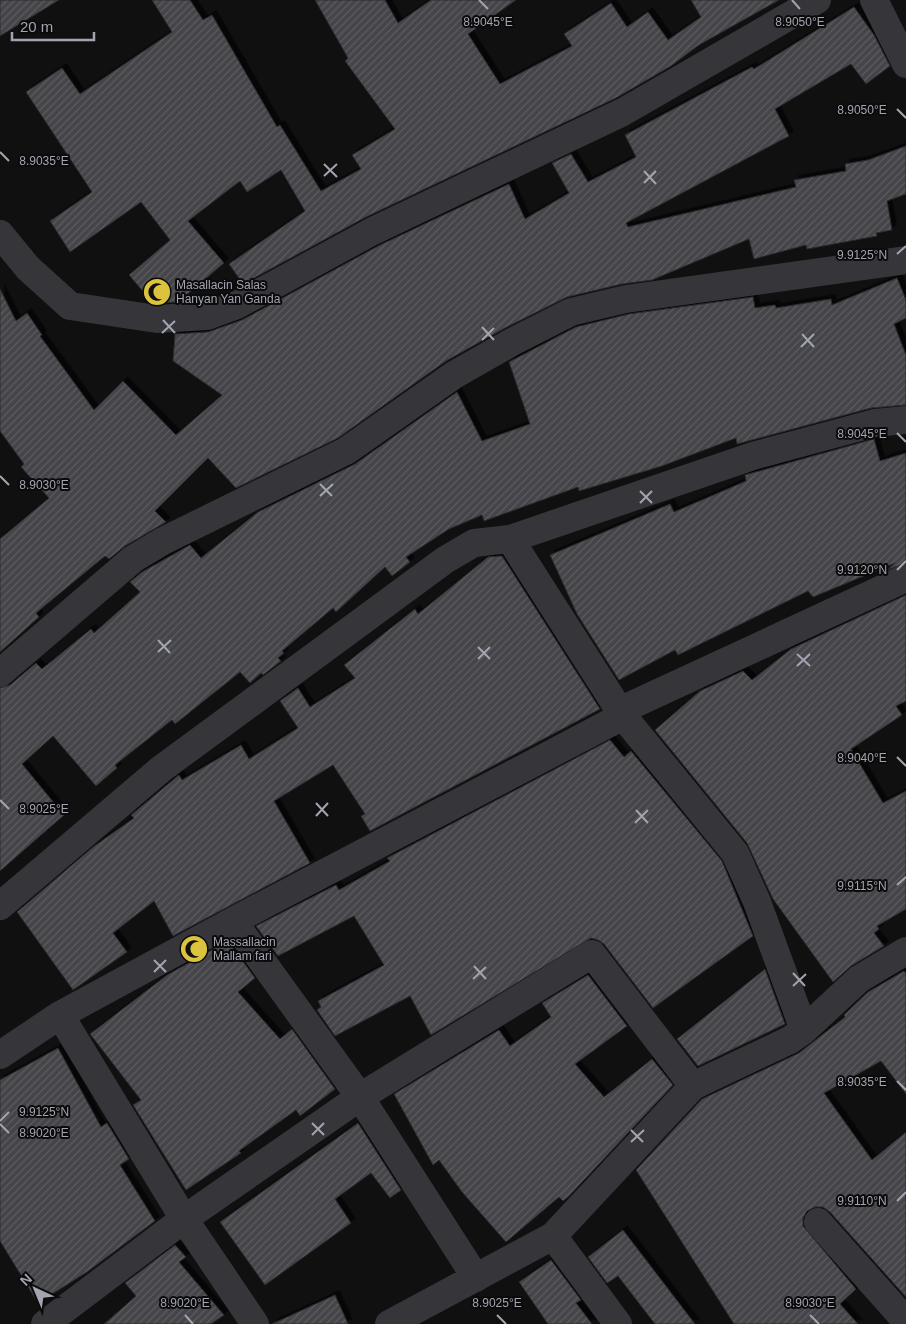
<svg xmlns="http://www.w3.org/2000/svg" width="906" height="1324" viewBox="0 0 906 1324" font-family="Helvetica,sans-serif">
<defs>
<pattern id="building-hatch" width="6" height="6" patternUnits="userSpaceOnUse" patternTransform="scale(1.25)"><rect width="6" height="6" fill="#444549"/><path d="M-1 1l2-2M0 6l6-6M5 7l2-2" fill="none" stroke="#5c5d61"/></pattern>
<filter id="shadow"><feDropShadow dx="4.5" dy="-4.5" stdDeviation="0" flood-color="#0009"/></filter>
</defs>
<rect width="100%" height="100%" fill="#101011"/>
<path fill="url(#building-hatch)" stroke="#2a2a2c" filter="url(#shadow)" d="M0,0H59L0,36Z
M152,0H190L203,20L212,15L277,127L280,125L321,191L361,169L352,155L395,129L345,61L348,58L315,0H385L398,23L431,0H516L468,34L500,84L572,46L564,34L611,3L627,27L648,12L668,40L701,17L691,0H779L699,45L671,66L616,98L366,217L243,284L229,264L305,211L281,170L247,192L240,181L188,221L224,263L178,302L158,303L152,302L129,275L170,240L141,202L70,252L50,221L92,192L26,92L62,68L80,94L172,32Z
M854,7L874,35L890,66L866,84L851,64L775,109L789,136L626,223L628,227L796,187L794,180L846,171L845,164L868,160L906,146V194L887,201L892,230L876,233L877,236L807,249L806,245L754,259L749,239L652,280L622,284L567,297L505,328L446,361L338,438L236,488L208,458L155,511L166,522L125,546L109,559L105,556L36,613L39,617L0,652V539L49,498L21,467L24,464L0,431V289L16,321L27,313L42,335L40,336L94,410L123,381L176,435L222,395L173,361L175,334L208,332L242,320L380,245L509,184L525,219L569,193L552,163L571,154L588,182L636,157L625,135L752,67L754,69Z
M897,278L906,300V318L894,324L906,355V405L871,408L737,444L736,438L662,466L579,491L578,487L484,521L482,515L449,529L406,557L410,562L392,576L385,567L336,612L333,608L282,651L284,653L278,658L281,661L263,675L261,673L250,683L240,672L175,724L172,720L115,765L117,768L96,786L53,736L22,764L64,815L0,871V688L10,685L36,663L42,669L91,629L94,633L140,592L130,582L142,572L190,545L201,558L258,512L355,464L457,392L482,441L530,424L509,362L576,327L629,314L753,297L755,308L775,305L776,308L831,299L832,305Z
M874,439L880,461L906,453V563L887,570L895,563L813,597L808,591L678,655L675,650L619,680L577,614L550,555L670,504L674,512L746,481L745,475Z
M502,556L600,709L370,831L361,816L365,814L333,765L274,801L310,863L173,936L154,901L113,933L127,952L73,990L17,912L93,847L134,818L131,815L179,775L182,780L241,745L249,759L298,728L280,701L298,688L310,707L355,678L344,665L415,609L418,614L488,557Z
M906,595V701L896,706L902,715L851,749L883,803L906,791V909L877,926L879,929L874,933L884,946L851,966L833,982L773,899L747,843L655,730L700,691L743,671L752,680L791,649Z
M610,740L624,757L631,751L722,861L753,936L653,1008L604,944L598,940L591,938L431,1035L410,996L335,1036L317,1010L321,1007L318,1001L384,965L354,916L278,956L256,926L326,890L336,885L339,890L390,861L387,858Z
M228,941L255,978L238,992L280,1039L292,1029L335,1089L300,1116L296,1110L239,1151L241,1153L186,1190L133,1105L141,1100L90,1034L167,975Z
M765,969L785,1024L698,1066L677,1039Z
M904,971L906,973V1094L881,1061L824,1093L872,1160L906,1132V1297L830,1212L823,1207H815L807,1211L803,1218V1226L856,1289L840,1304L858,1324H734L636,1170L702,1099L799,1053L845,1017L844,1015L868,992Z
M588,975L627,1026L575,1064L604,1097L652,1059L673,1085L569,1196L563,1201L559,1197L506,1242L462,1192L439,1160L433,1165L394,1094L499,1030L510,1046L551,1017L542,1003Z
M58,1048L101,1127L107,1123L129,1159L120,1165L155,1221L87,1272L38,1303L0,1241V1080Z
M358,1123L401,1190L390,1198L371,1173L335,1199L351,1223L265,1285L220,1222Z
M623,1230L695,1324H655L618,1276L607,1283L588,1257Z
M175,1245L186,1257L179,1262L224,1315L211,1324H104L136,1296L125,1283Z
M551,1260L581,1300L576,1303L592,1324H548L519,1282Z
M335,1295L348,1324H272Z"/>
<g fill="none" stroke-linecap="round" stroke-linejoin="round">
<path stroke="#36363a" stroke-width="28" d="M874,0L906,64
M0,234L28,268L70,306L157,319L207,316L237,305L373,231L623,112L817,0
M510,539L623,716L735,853L757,902L804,1030
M0,673L133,559L163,541L346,451L454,375L512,342L571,312L626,299L906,260
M0,906L161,769L445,560L474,543L510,539L753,456L875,423L906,420
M233,921L360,1097L476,1278
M60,1015L184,1219L255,1324
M0,1055L60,1015L233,921L623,716L632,705L906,578
M818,1222L906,1321
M553,1236L618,1324
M45,1324L184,1219L360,1097L592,954L693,1086
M389,1324L553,1236L693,1086L790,1040L804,1030L859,979L906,951"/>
</g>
<path fill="none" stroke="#a2a4b0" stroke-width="2" d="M479,0L488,9M792,0L800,9M897,109L906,118M0,152L9,161M324,164L337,177M644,171L656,184M324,176L337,164M644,183L656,171M897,254L906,246M163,320L175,333M482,327L494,340M162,333L175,321M802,334L814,347M482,340L494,328M801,347L814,334M897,433L906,442M0,476L9,485M320,484L332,496M640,491L652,503M320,496L333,484M640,503L652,491M897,570L906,561M158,640L170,653M478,647L490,659M158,652L171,640M797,654L810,666M478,659L490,647M797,666L810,654M897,757L906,766M0,800L9,809M316,803L328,816M636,810L648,823M316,816L328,803M635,823L648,810M897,885L906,877M154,960L166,972M474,966L486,979M154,972L166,960M793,973L805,986M473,979L486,967M793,986L806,974M897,1081L906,1090M0,1121L9,1112M312,1123L324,1135M0,1124L9,1133M631,1130L643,1142M312,1135L324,1123M631,1142L644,1130M897,1201L906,1192M185,1315L193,1324M497,1315L506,1324M810,1315L819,1324"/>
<defs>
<symbol id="mosque-disc" viewBox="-11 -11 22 22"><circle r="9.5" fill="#dbc33d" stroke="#0b0b0c"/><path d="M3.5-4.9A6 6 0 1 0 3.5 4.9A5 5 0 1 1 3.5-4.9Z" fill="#111"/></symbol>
</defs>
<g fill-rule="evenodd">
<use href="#mosque-disc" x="141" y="276" width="32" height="32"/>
<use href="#mosque-disc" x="178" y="933" width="32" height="32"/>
</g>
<g text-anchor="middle" stroke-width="4" stroke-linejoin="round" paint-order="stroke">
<g font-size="12" fill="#a2a4b0" stroke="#0b0b0c" text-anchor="start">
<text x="176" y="289">Masallacin Salas<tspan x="176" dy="14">Hanyan Yan Ganda</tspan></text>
<text x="213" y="946">Massallacin<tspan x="213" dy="14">Mallam fari</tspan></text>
</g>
</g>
<g font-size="12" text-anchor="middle" fill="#a2a4b0" stroke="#0b0b0c" stroke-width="4" stroke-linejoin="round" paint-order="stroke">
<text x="800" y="26">8.9050°E</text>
<text x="488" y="26">8.9045°E</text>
<text x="862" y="114">8.9050°E</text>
<text x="44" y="165">8.9035°E</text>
<text x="862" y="259">9.9125°N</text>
<text x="862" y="438">8.9045°E</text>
<text x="44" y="489">8.9030°E</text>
<text x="862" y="574">9.9120°N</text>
<text x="862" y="762">8.9040°E</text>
<text x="44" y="813">8.9025°E</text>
<text x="862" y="890">9.9115°N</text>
<text x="862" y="1086">8.9035°E</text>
<text x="44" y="1116">9.9125°N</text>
<text x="44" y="1137">8.9020°E</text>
<text x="862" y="1205">9.9110°N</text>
<text x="185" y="1307">8.9020°E</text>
<text x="497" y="1307">8.9025°E</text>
<text x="810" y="1307">8.9030°E</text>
</g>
<g transform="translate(35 1289) rotate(316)" stroke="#0b0b0c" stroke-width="4" paint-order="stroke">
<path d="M0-4L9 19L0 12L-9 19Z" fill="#a2a4b0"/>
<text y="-8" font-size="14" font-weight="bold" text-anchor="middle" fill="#a2a4b0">N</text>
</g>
<path d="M12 32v8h82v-8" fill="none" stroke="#a2a4b0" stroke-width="2.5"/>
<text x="20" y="32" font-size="15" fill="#a2a4b0" stroke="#0b0b0c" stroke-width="4" paint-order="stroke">20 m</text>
</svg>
